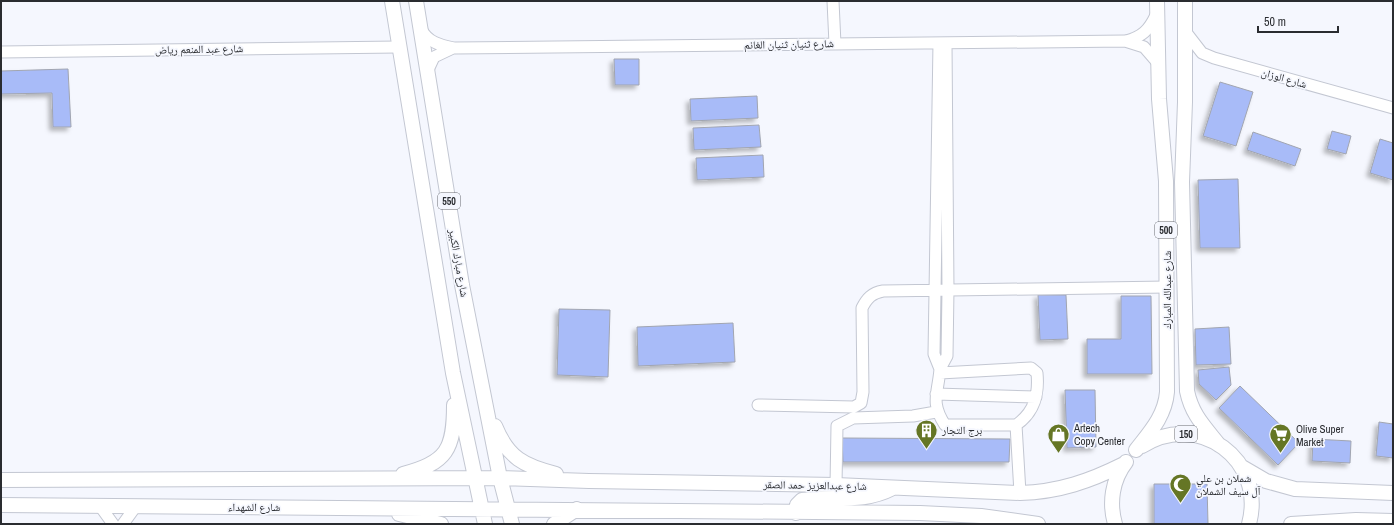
<svg xmlns="http://www.w3.org/2000/svg" width="1394" height="525" viewBox="0 0 1394 525" font-family="'Archivo Narrow','Noto Naskh Arabic',sans-serif">
<defs>
<filter id="shadow"><feDropShadow dx="-3.5" dy="3.5" stdDeviation="2" flood-color="#0004"/></filter>
</defs>
<rect width="100%" height="100%" fill="#f5f7fe"/>
<path fill="#a8bbf8" stroke="#a1a5b0" filter="url(#shadow)" d="M614,59H639V85H615Z
M68,69L71,127H53L52,93L1,94V71Z
M1220,82L1253,92L1236,146L1203,136Z
M757,96L758,118L691,121L690,99Z
M759,125L761,147L694,150L693,128Z
M1332,131L1351,136L1346,154L1327,149Z
M1253,132L1301,149L1295,166L1247,150Z
M1380,139L1393,143V180L1370,173Z
M763,155L764,177L697,180L696,158Z
M1238,179L1240,248H1200L1198,180Z
M1038,295H1066L1068,339L1040,340Z
M1121,296H1151L1152,374H1087V339H1121Z
M559,309L610,310L608,377L557,375Z
M733,323L735,362L638,366L637,327Z
M1229,327L1231,364L1196,365L1195,329Z
M1229,367L1231,385L1216,400L1199,384L1198,370Z
M1240,386L1299,443L1278,465L1219,408Z
M1065,390H1095L1096,447L1067,448Z
M1379,422L1393,424V458L1376,456Z
M842,438L1010,439L1009,462H843Z
M1313,439L1351,441L1350,463L1312,461Z
M1154,484H1207L1208,524H1154Z"/>
<g fill="none" stroke-linecap="round" stroke-linejoin="round">
<defs>
<path id="minor" d="M833,1L835,44
M421,29C428,42 439,45 454,48L1125,41L1144,47L1157,62
M1185,31L1202,53L1214,58L1393,108
M1126,41C1142,37 1149,30 1156,15
M939,43L934,354L940,369L947,356L948,290L946,43
M1,52L398,47
M427,72L434,57L453,48
M940,373L1031,368L1037,373C1039,394 1035,412 1016,425H945C930,402 938,394 940,369
M936,394L1036,397
M758,405L854,407L861,403L863,392L862,308C867,298 872,293 883,291L1167,287
M1016,425L1020,493
M836,485L837,426L853,418L913,416L936,412
M100,506L113,524
M123,524L136,506"/>
<path id="major" d="M392,1L453,373L485,524
M416,1L462,285L500,478L512,524
M1185,1V102L1182,182L1187,391C1192,415 1204,426 1219,445
M495,426C508,458 524,466 556,474
M1142,446C1199,410 1266,460 1249,524
M1136,450C1150,432 1165,416 1167,392L1166,181L1159,99L1157,1
M1242,467L1266,481L1295,489L1393,493
M403,474C447,463 454,449 454,405
M1,480L500,478L589,481L836,485L1020,493C1059,492 1090,481 1124,464
M1,505L920,513L981,516L1038,524
M796,513L797,505L802,500C835,496 862,504 893,488
M399,514L441,524
M554,524L577,509
M1115,524C1109,503 1112,480 1126,462
M1291,524L1356,520L1393,521"/>
</defs>
<use href="#minor" stroke="#c3c7d2" stroke-width="13"/>
<use href="#major" stroke="#c3c7d2" stroke-width="16"/>
<use href="#minor" stroke="#fff" stroke-width="11"/>
<use href="#major" stroke="#fff" stroke-width="14"/>
</g>
<defs>
<symbol id="building-pin" viewBox="-11 -11 22 30"><path d="M0 17L-7.5 6A9.5 9.5 0 1 1 7.5 6Z" fill="#657625" stroke="#f5f7fe"/><path d="M-4-6H4V6H1V3H-1V6H-4ZM-2.5-4.3h1.7v1.8h-1.7ZM.8-4.3h1.7v1.8H.8ZM-2.5-1h1.7V.8h-1.7ZM.8-1h1.7V.8H.8Z" fill="#fff"/></symbol>
<symbol id="shop-pin" viewBox="-11 -11 22 30"><path d="M0 17L-7.5 6A9.5 9.5 0 1 1 7.5 6Z" fill="#657625" stroke="#f5f7fe"/><path d="M-5-2.5h2.3a2.7 3.5 0 0 1 5.4 0H5L5.5 6h-11ZM-1.5-2.5h3a1.5 2.3 0 0 0-3 0Z" fill="#fff"/></symbol>
<symbol id="supermarket-pin" viewBox="-11 -11 22 30"><path d="M0 17L-7.5 6A9.5 9.5 0 1 1 7.5 6Z" fill="#657625" stroke="#f5f7fe"/><path d="M-6-5.5h2.5l.6 2H6L4.5 2H-2.5L-4.4-4H-6ZM-1.5 3.2a1.3 1.3 0 1 0 .1 0ZM3 3.2a1.3 1.3 0 1 0 .1 0Z" fill="#fff"/></symbol>
<symbol id="mosque-pin" viewBox="-11 -11 22 30"><path d="M0 17L-7.5 6A9.5 9.5 0 1 1 7.5 6Z" fill="#657625" stroke="#f5f7fe"/><path d="M3.5-4.9A6 6 0 1 0 3.5 4.9A5 5 0 1 1 3.5-4.9Z" fill="#fff"/></symbol>
</defs>
<g fill-rule="evenodd">
<use href="#building-pin" x="914" y="418" width="25" height="34"/>
<use href="#shop-pin" x="1046" y="422" width="25" height="34"/>
<use href="#supermarket-pin" x="1268" y="422" width="25" height="34"/>
<use href="#mosque-pin" x="1168" y="472" width="25" height="34"/>
</g>
<g text-anchor="middle" stroke-width="3.5" stroke-linejoin="round" paint-order="stroke">
<g fill="#f5f7fe" stroke="#67696e" stroke-width="1">
<rect x="438" y="193" width="22" height="16" rx="3"/>
<rect x="1155" y="222" width="22" height="16" rx="3"/>
<rect x="1175" y="426" width="22" height="16" rx="3"/>
</g>
<g font-size="10" font-weight="bold" fill="#2a2c30">
<text x="449" y="205">550</text>
<text x="1166" y="234">500</text>
<text x="1186" y="438">150</text>
</g>
<g font-size="11" fill="#2a2c30" stroke="#f5f7fe">
<text transform="translate(789 44) rotate(-1)" y="4">شارع ثنيان ثنيان الغانم</text>
<text transform="translate(199 49) rotate(-1)" y="4">شارع عبد المنعم رياض</text>
<text transform="translate(1284 78) rotate(16)" y="4">شارع الوزان</text>
<text transform="translate(459 263) rotate(80)" y="4">شارع مبارك الكبير</text>
<text transform="translate(1167 290) rotate(-90)" y="4">شارع عبدالله المبارك</text>
<text transform="translate(815 485) rotate(1)" y="4">شارع عبدالعزيز حمد الصقر</text>
<text x="254" y="511">شارع الشهداء</text>
</g>
<g font-size="11" fill="#2a2c30" stroke="#f5f7fe" text-anchor="start">
<text x="1074" y="432">Artech<tspan x="1074" dy="13">Copy Center</tspan></text>
<text x="1296" y="433">Olive Super<tspan x="1296" dy="13">Market</tspan></text>
<text x="942" y="434">برج التجار</text>
<text x="1196" y="482">شملان بن علي<tspan x="1196" dy="13">آل سيف الشملان</tspan></text>
</g>
</g>
<rect width="1394" height="525" fill="none" stroke="#2a2c30" stroke-width="4"/>
<path d="M1258 26v6h80v-6" fill="none" stroke="#2a2c30" stroke-width="2"/>
<text x="1264" y="26" font-size="12" fill="#2a2c30" stroke="#f5f7fe" stroke-width="3" paint-order="stroke">50 m</text>
</svg>
